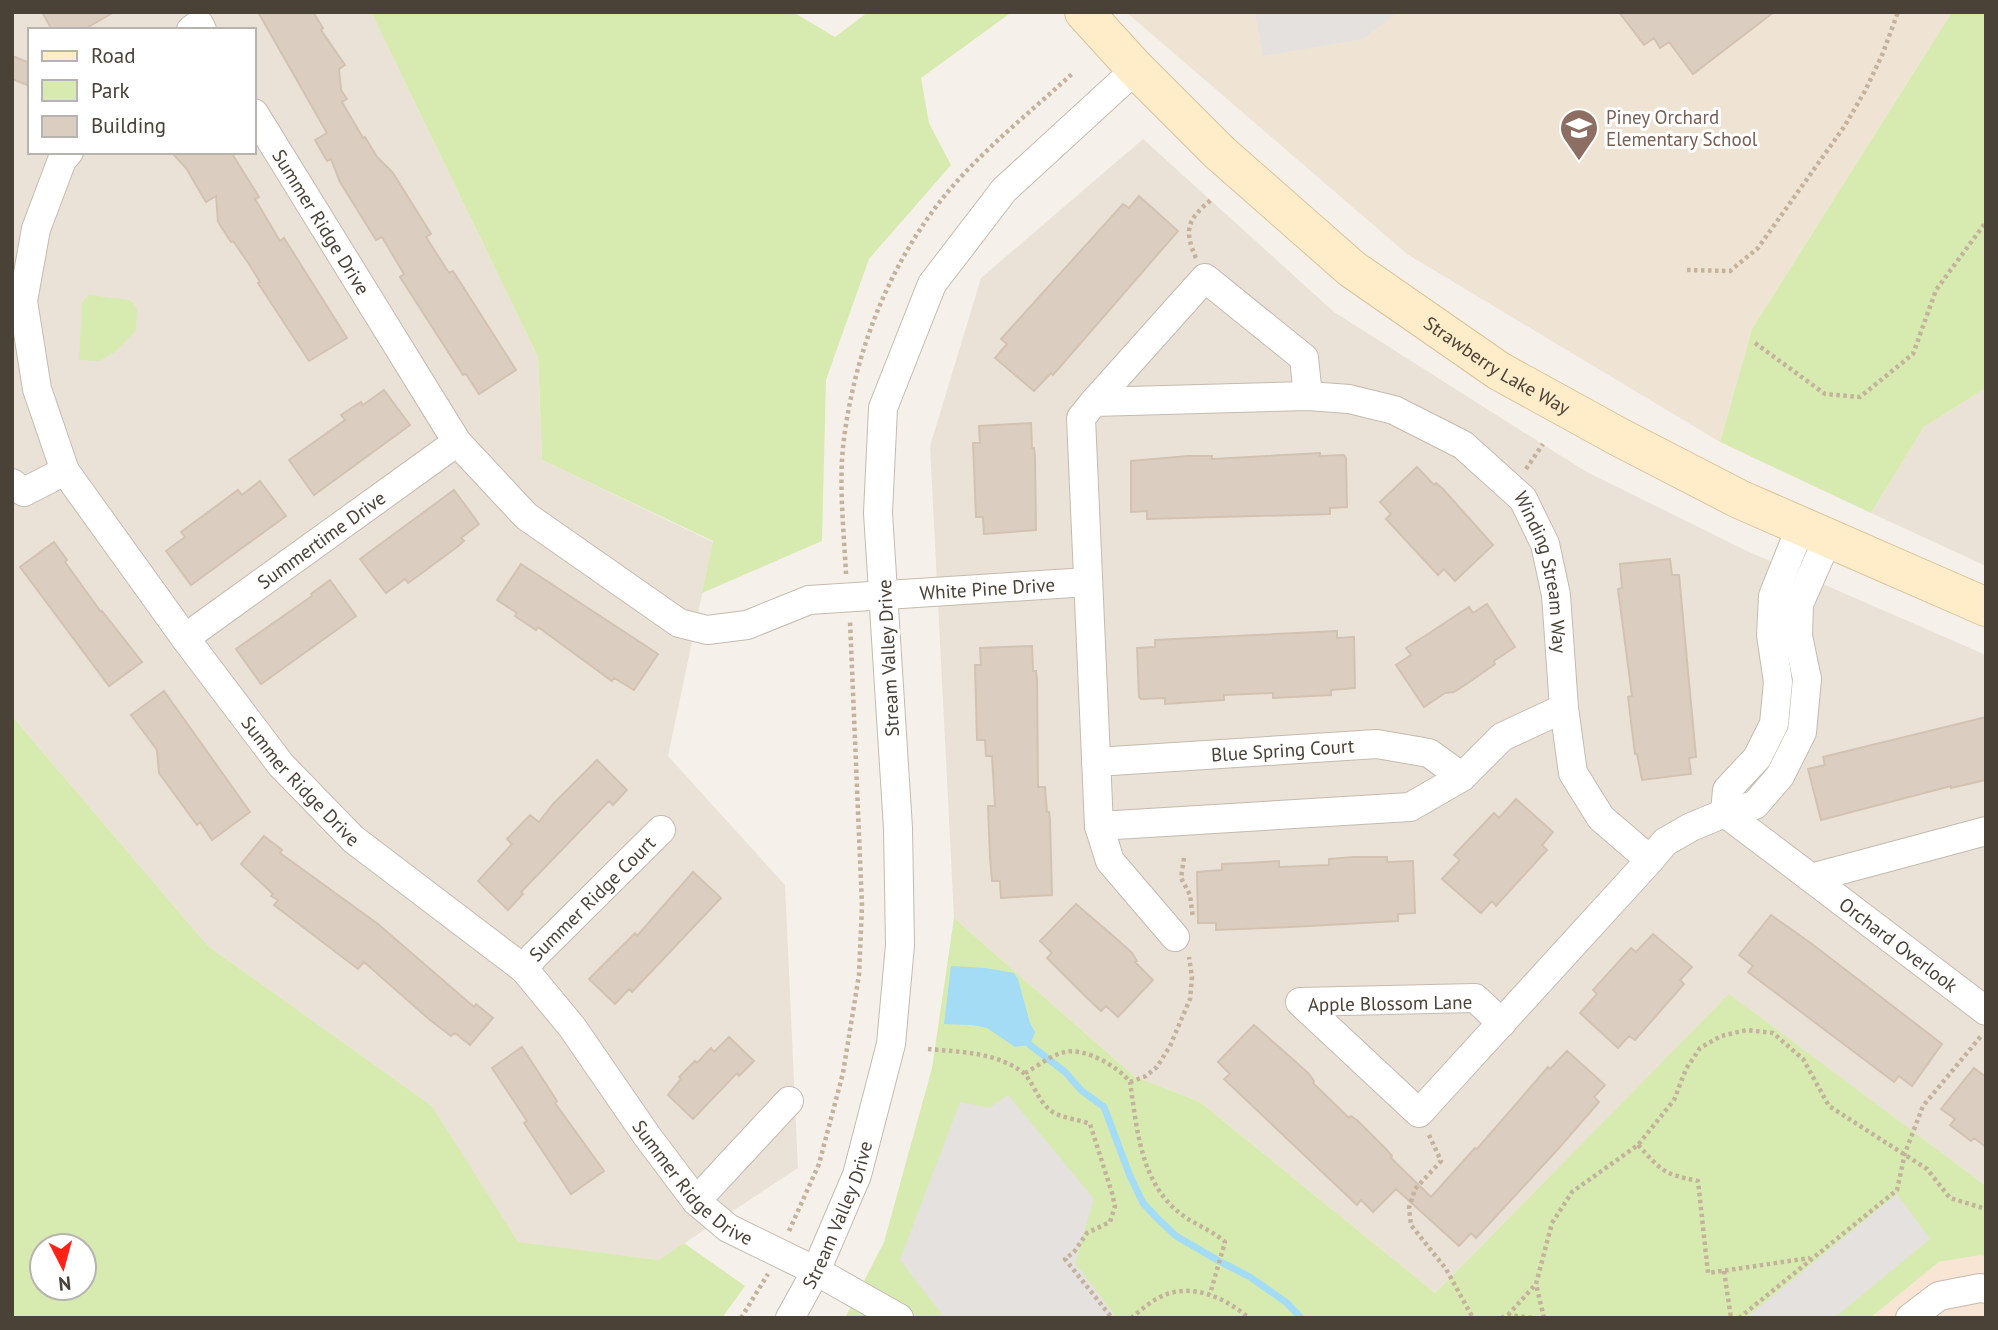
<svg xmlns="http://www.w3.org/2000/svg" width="1998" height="1330" viewBox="0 0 1998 1330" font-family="'PT Sans',sans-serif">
<rect width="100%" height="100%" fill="#f5f1ea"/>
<path fill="#eae2d7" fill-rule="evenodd" d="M12,12H371L538,357L542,460L713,542L668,756L785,885L798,1168L659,1260L518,1243L432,1106L208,946L12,716ZM30,30H254V152H30Z
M1143,139L1334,312L1585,471L1747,551L1986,655V1186L1729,995L1435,1293L1200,1102L1134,1076L954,918L930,446L981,278Z
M1986,388V566L1871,513L1924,427Z"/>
<path fill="#f8e5d4" d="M1980,1255L1986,1256V1318H1870L1939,1262Z"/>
<path fill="#efe4d3" d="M1126,12H1952L1752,329L1720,442L1407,254Z"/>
<path fill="#d7ebb1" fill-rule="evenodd" d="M371,12H793L835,37L868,12H1012L921,78L929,123L951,165L869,259L826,380L822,541L702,593L713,541L542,460L538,357Z
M1952,12H1986V388L1924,427L1871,513L1720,442L1752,329Z
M89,295L130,300L137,309L136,331L114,353L99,361L79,360L82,302Z
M12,716L208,946L432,1106L518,1242L659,1260L684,1243L745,1286L722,1318H12ZM42,1246H84V1288H42Z
M954,918L1134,1076L1200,1102L1435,1293L1729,994L1986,1186V1256L1980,1255L1939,1262L1870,1318H845L884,1242L932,1068Z"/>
<path fill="#e4e1de" d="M1255,12H1398L1363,39L1263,56Z
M1008,1095L1094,1199L1075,1263L1117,1318H945L900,1260L960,1102L989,1108Z
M1897,1194L1930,1239L1834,1318H1746Z"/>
<path fill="#a4dcf5" d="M951,966L986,968L1014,973L1018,979L1030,1023L1035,1032L1030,1045L1015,1047L987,1028L972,1025L944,1024Z"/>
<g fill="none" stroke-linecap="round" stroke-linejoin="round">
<path stroke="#a4dcf5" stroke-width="7" d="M1030,1045L1065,1072L1082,1091L1104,1107L1130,1176L1143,1203L1157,1218L1176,1236L1219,1261L1250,1277L1287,1303L1301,1318"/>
</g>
<path fill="#dbcec1" stroke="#d3c2b1" stroke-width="2" d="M42,12H114L83,30H52Z
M258,12H313L323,28L321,30L345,65L339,69L341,90L347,99L342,102L363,138L365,137L377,157L393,173L431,234L426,237L449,273L453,271L516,370L479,394L466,374L463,375L400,277L404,274L382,237L376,240L340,182L331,159L327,161L315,140L327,133Z
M1619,12H1774L1693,74L1669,42L1660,48L1654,38L1644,45Z
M12,56L30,63V86L12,79Z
M171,152H231L259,197L255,199L280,241L284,238L347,338L309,361L258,283L260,282L249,264L233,241L231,242L218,222L216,196L206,202L186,168Z
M1139,196L1178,231L1053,375L1051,373L1034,391L995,358L1007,344L1001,339L1123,204L1129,208Z
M384,390L410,425L314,495L289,460L345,420L341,415L361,402L363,405Z
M1031,423L1032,448H1034L1035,457L1036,530L984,534L983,517H976L973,443H980L979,426Z
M1320,453V456L1344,455L1346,458L1347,507L1330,508V514L1147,519V511L1131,512V461L1188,456H1212V459Z
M1417,467L1434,485L1436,483L1443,489L1493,545L1455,581L1444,569L1438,575L1386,519L1391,514L1380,502Z
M260,481L286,516L191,585L166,551L185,537L181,532L238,490L242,495Z
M454,490L479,524L461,538L464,541L457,547L422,573L408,583L405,579L386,593L360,559Z
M54,542L67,560L65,562L101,612L102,611L142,662L109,686L20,567Z
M1670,559L1672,575H1679L1696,757L1689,758L1691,774L1642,780L1637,754H1635L1631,722L1628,697L1632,696L1618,589L1622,588L1620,564Z
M521,564L658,654L634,690L614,678L612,681L538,627L536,630L515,616L517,613L497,600Z
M330,580L356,616L261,684L236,649L312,596L311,594Z
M1487,604L1515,647L1494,661L1495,664L1468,683L1454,692L1445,693L1424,707L1396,665L1411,655L1406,648L1428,634L1469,607L1473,613Z
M1337,631V638L1354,637L1355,688L1331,690V695L1273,698V693L1224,695V700L1165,704V698L1141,699L1139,697L1137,648L1155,647V640Z
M1032,646L1033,671H1036L1037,679L1038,787H1045L1047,812H1049L1050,820L1052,895L1001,898L1000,881H992L990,857L988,806H995L992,756H986L985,740H977L975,665H981L980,648Z
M164,691L250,812L212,840L200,822L197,825L159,773L157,750L131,715Z
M1986,717V780L1951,788V786L1821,820L1808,769L1825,765L1823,757Z
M597,760L627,790L613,805L609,801L521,892L523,894L508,910L478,881L512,844L507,839L530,815L539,822L553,804Z
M1516,799L1553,832L1542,845L1547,850L1496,906L1492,901L1481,913L1442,879L1460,860L1454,855L1494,813L1499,818Z
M264,836L282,850L280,853L378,924L474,1007L476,1004L493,1018L470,1045L455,1033L451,1036L430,1020L364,962L358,969L274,905L278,900L271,896L273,894L241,864Z
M1354,857H1387V862L1413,861L1415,913L1398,914V921L1291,927L1216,930V923H1198L1197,872L1222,870V864L1246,863L1279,861V867L1329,865V859Z
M693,872L721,898L632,992L629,989L615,1004L589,979L635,933L637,936Z
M1076,904L1119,941L1132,953L1137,961L1135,962L1153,980L1118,1017L1106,1006L1101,1011L1082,993L1047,958L1052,953L1040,941Z
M1771,915L1812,944L1942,1044L1912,1086L1899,1076L1894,1082L1748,972L1753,966L1739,955Z
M1653,934L1692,967L1680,980L1684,984L1635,1040L1629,1036L1618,1048L1580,1013L1597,994L1593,990L1631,948L1636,952Z
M1254,1025L1297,1063L1309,1074L1314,1081L1313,1083L1349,1118L1351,1116L1358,1121L1386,1149L1392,1156L1391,1158L1431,1197L1475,1148L1477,1149L1548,1067L1550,1069L1567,1051L1605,1085L1594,1097L1599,1102L1559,1148L1476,1238L1471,1233L1459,1246L1396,1189L1373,1212L1361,1200L1357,1205L1224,1079L1230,1074L1218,1062Z
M729,1037L754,1061L739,1076L737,1073L693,1119L668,1095L681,1079L679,1077L695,1061L697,1063L711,1048L714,1052Z
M522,1047L557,1101L555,1103L604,1171L571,1194L524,1123L527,1121L492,1068Z
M1974,1068L1986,1077V1147L1974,1138L1971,1141L1950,1125L1955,1119L1941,1109Z"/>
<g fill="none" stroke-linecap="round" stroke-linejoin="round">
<defs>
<g id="street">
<path d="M191,30L199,24L202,30"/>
<path id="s1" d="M254,113L457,442L526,516L679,623L707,630L747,625L809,600L1088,582"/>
<path id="s2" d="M69,152L62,160L36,229L23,301L37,389L65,471L185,638L281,765L353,839L524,969L572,1027L647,1136L696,1201L728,1228L816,1271L899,1318"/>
<path d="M1094,402L1205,278L1304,358L1308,396"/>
<path d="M12,483L24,492L65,471"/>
<path id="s3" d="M185,638L457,442"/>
<path id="s4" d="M1096,762L1377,744L1429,753L1462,777"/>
<path d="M1725,813L1727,790L1757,758L1774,724L1778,682L1771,635L1773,596L1801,526"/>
<path d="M1725,813L1811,878L1986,831"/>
<path d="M1099,826L1410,807L1462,777L1502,737L1564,708"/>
<path id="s5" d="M1811,878L1986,1011"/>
<path id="s6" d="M1175,937L1110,861L1099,826L1081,418L1094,402L1308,396L1349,399L1394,410L1463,445L1523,499L1545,544L1556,595L1564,708L1573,773L1601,818L1650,860"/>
<path id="s7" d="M524,969L534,956L661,830"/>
<path d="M1502,1023L1475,998L1300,1002L1419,1113L1650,860L1665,842L1691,827L1725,813L1755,805L1780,776L1802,732L1807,679L1798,636L1799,604L1828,538"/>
<path d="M696,1201L789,1101"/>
<path id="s8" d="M790,1318L816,1271L857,1175L891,1044L900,945L898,828L878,513L883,408L932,284L1004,190L1136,69"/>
<path d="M1910,1318L1939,1296L1980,1288L1986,1289"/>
</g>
<g id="secondary">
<path id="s9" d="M1084,12L1136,69L1219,152L1352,269L1499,371L1619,437L1739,499L1986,607"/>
</g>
</defs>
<use href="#street" stroke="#c5baae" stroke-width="30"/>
<use href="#secondary" stroke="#dbc399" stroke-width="40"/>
<path stroke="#c4b29c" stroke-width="4.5" stroke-dasharray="3.5 3.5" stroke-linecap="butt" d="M1196,258C1183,229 1188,219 1212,199
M1687,270L1730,271L1758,248L1844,127L1865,91L1883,53L1898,12
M1755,343L1825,394L1860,397L1913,354L1936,290L1986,222
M1526,469L1543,444
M846,574C844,533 839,488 843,447C852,365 882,282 930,215C968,161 1024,118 1073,73
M1184,858L1181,878L1190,895L1193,918
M928,1049C960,1052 994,1052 1021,1071C1032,1078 1037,1100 1050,1110C1059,1118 1078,1119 1090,1124L1112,1193L1115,1206L1110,1222L1087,1233L1074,1252L1065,1259L1112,1318
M1025,1073C1038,1066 1051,1055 1065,1052C1084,1047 1119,1067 1130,1082C1137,1128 1140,1183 1181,1214C1195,1225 1212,1230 1225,1242L1210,1294
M1130,1082L1146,1076L1157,1067L1170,1046L1190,999L1192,977L1189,957
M1429,1135L1441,1161L1415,1189L1409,1208L1411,1225L1446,1269L1473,1318
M1638,1145C1662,1171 1663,1174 1698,1181L1708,1273L1810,1258
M789,1231L819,1164L843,1073L859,975L862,906L850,621
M1724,1271L1731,1318
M1508,1315L1536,1284
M741,1318L768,1274
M1131,1318C1140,1311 1149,1303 1158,1298C1190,1281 1224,1297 1249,1318
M1501,1318L1508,1315L1533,1318
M1544,1318L1536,1284L1552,1223L1572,1192L1638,1145L1674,1100L1686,1069L1700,1048L1721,1036L1747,1030L1773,1033L1803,1059L1829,1106L1927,1169L1950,1198L1986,1209
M1739,1318L1897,1190L1905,1153L1923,1106L1982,1035"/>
<use href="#street" stroke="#fff" stroke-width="28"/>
<use href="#secondary" stroke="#ffedca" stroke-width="38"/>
</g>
<defs>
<symbol id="school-pin" viewBox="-11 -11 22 30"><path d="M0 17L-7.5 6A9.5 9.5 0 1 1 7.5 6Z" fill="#8d6e63" stroke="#fff"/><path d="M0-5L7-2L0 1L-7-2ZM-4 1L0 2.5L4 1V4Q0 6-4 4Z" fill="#fff"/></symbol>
</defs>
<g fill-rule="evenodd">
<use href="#school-pin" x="1557" y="106" width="44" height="60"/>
</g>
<g text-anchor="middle" stroke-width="6" stroke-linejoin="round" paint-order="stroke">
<g font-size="19" fill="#785e54" stroke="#fff" text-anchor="start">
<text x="1606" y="124">Piney Orchard<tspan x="1606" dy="22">Elementary School</tspan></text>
</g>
<g font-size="19" fill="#4a4137" stroke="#fff">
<text dy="7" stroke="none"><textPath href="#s1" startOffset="128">Summer Ridge Drive</textPath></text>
<text dy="7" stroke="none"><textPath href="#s9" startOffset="546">Strawberry Lake Way</textPath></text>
<text dy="7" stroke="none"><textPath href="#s3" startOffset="168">Summertime Drive</textPath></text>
<text dy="7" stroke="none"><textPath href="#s6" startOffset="1102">Winding Stream Way</textPath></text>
<text dy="7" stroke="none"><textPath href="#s1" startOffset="989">White Pine Drive</textPath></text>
<text transform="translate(888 658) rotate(-93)" y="7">Stream Valley Drive</text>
<text dy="7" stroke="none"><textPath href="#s4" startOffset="187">Blue Spring Court</textPath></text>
<text dy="7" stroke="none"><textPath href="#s2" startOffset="723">Summer Ridge Drive</textPath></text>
<text dy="7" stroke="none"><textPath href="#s7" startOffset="98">Summer Ridge Court</textPath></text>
<text dy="7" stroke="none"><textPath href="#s5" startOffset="110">Orchard Overlook</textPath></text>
<text transform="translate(1390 1003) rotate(-1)" y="7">Apple Blossom Lane</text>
<text dy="7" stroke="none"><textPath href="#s2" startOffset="1290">Summer Ridge Drive</textPath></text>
<text dy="7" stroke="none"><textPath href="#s8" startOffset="114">Stream Valley Drive</textPath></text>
</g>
</g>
<rect width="1998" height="1330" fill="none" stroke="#4a4137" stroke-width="28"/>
<rect x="28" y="28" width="228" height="126" fill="#ffffff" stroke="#b7b3af" stroke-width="2"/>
<rect x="42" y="51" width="35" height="10" fill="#ffedca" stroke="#b7b3af" stroke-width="2"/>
<text x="91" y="63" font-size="21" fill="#4a4137">Road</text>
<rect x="42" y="80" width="35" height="21" fill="#d7ebb1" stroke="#b7b3af" stroke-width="2"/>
<text x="91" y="98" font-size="21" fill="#4a4137">Park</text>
<rect x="42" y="116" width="35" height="21" fill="#dbcec1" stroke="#b7b3af" stroke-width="2"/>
<text x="91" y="133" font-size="21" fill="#4a4137">Building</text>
<g transform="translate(63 1267) rotate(174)"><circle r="33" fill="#ffffff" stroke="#b7b3af" stroke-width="2"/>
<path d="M0-5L12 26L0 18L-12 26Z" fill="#ff2217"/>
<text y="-10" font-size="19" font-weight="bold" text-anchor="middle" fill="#4a4137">N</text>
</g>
</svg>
